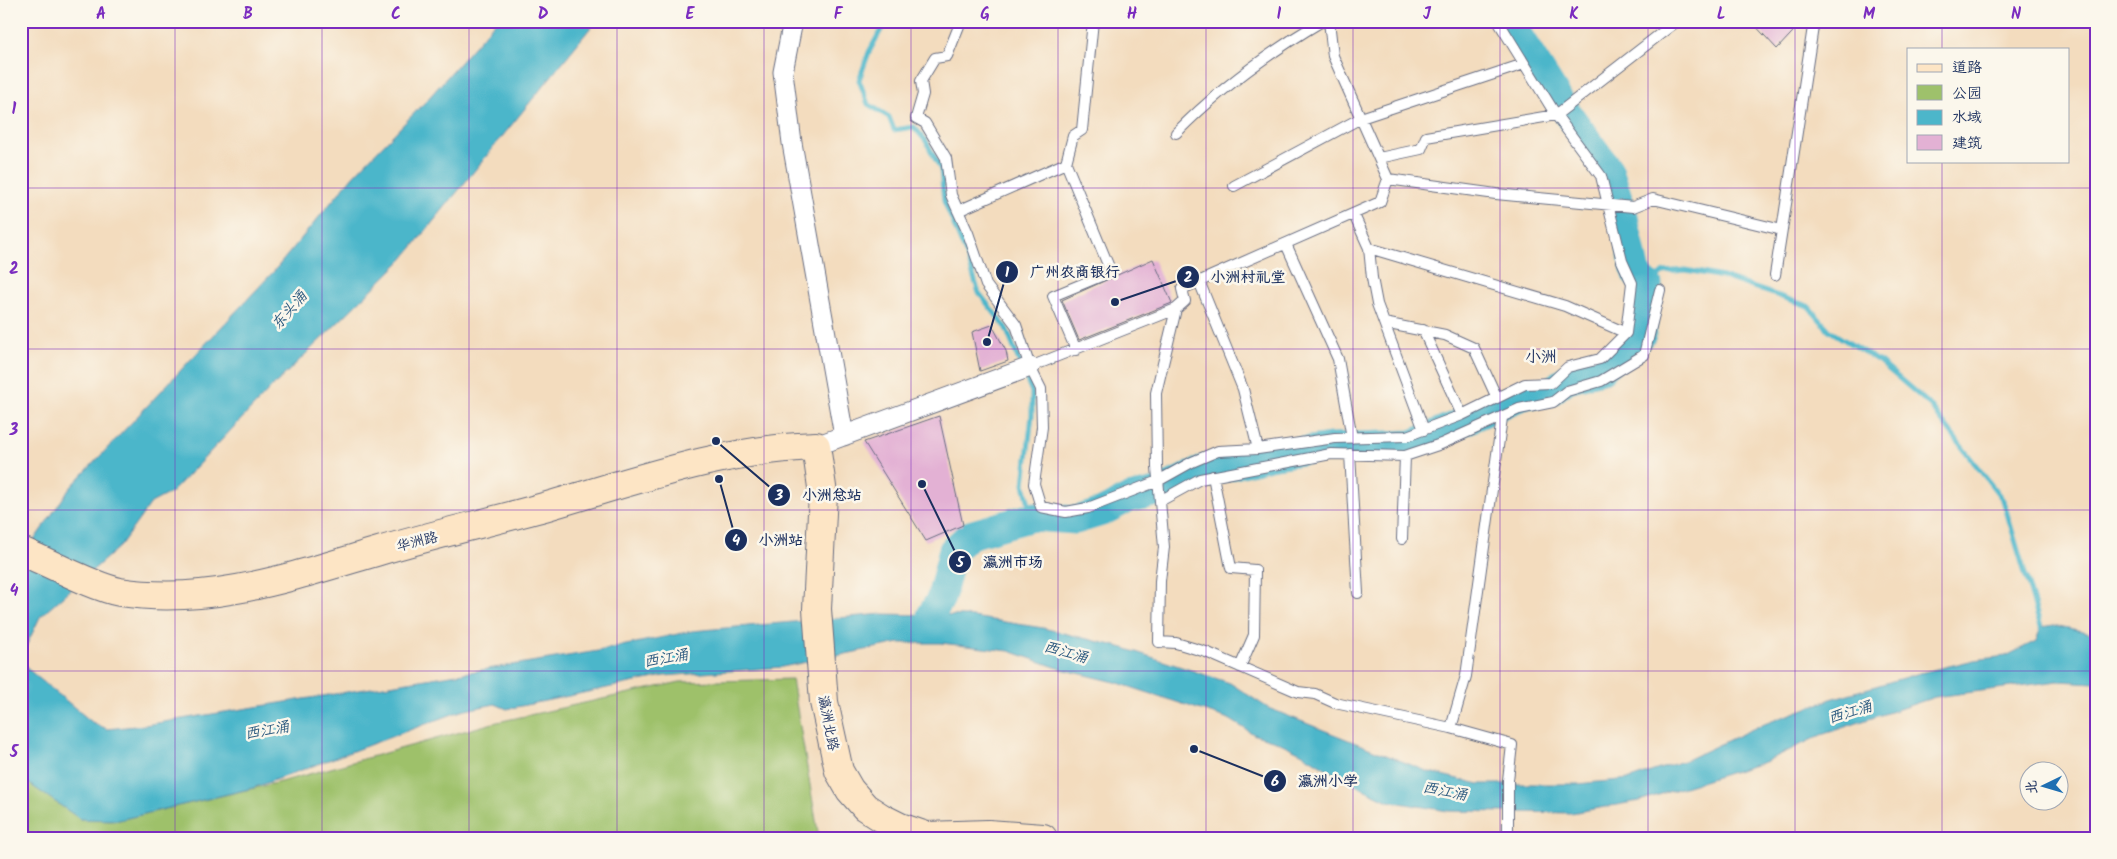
<svg xmlns="http://www.w3.org/2000/svg" width="2117" height="859" viewBox="0 0 2117 859" font-family="Kalam,'LXGW WenKai TC',sans-serif">
<rect width="100%" height="100%" fill="#fbf7ec"/>
<filter id="ink" filterUnits="userSpaceOnUse"><feTurbulence type="fractalNoise" baseFrequency=".02" numOctaves="2"/><feDisplacementMap in="SourceGraphic" scale="10" xChannelSelector="R" yChannelSelector="G"/><feConvolveMatrix kernelMatrix="1 2 1 2 8 2 1 2 1" color-interpolation-filters="sRGB"/></filter>
<filter id="wash" filterUnits="userSpaceOnUse"><feTurbulence type="fractalNoise" baseFrequency=".0096" numOctaves="4" result="noise"/><feDisplacementMap in="SourceGraphic" scale="20" xChannelSelector="R" yChannelSelector="G"/><feGaussianBlur stdDeviation="1.12" result="paint"/><feColorMatrix in="noise" values="0 0 0 0 0 0 0 0 0 0 0 0 0 0 0 0 0 1.4 0 .05"/><feComposite in="paint" operator="in"/></filter>
<g filter="url(#wash)">
<rect width="100%" height="100%" fill="#f3dcbe"/>
<path fill="#9ec16b" stroke="#5c7864" d="M792,679L819,838H21V778L80,819L119,820L284,781L493,723L680,682Z"/>
<path fill="#4cb6ca" stroke="#347294" d="M496,21H596L402,260L271,388L172,492L151,503L120,546L40,617L21,657V559L70,488L274,271L354,175L427,100Z
M883,614L966,616L1043,628L1124,648L1230,683L1268,708L1429,772L1479,784H1577L1630,779L1686,760L1759,726L1831,699L1920,673L1974,660L2006,656L2036,641L2041,627L2054,625L2096,634V683L2058,681L1935,697L1821,735L1765,762L1639,801L1571,813L1448,811L1388,801L1345,780L1301,753L1276,741L1255,735L1229,719L1115,682L1061,669L1009,651L941,643H899L782,667L664,676L507,709L495,704L461,711L253,788L119,820L80,819L21,778V659L29,670L92,722L107,729L145,725L598,651L692,631Z"/>
<g fill="none" stroke-linecap="round" stroke-linejoin="round">
<path stroke="#4cb6ca" stroke-width="5" d="M895,21L882,28L869,52L859,80L868,104L889,117L894,130L914,127L926,141L941,170L944,201L967,256L979,293L1006,328L1021,366
M1648,285L1664,272L1686,270L1723,277L1808,306L1830,331L1880,362L1928,403L2003,500L2041,627
M1024,373L1032,392V415L1024,484L1032,517"/>
<path stroke="#4cb6ca" stroke-width="29" d="M931,615L941,598L953,550L970,535L1032,517L1076,520L1102,512L1129,498L1157,492L1202,470L1223,468L1269,456L1330,447L1412,444L1524,395L1550,392L1567,379L1601,370L1642,334L1648,285L1636,274L1623,213L1609,170L1564,108L1509,21"/>
</g>
<g id="blocks">
<path fill="#e3b1d4" d="M1751,21H1803L1777,49Z
M1153,259L1172,303L1079,340L1062,300Z
M992,325L1006,351L1008,361L980,371L972,332Z
M939,416L963,525L926,541L864,442Z"/>
</g>
</g>
<g filter="url(#ink)">
<use href="#blocks" fill-opacity="0" stroke="#676c80" stroke-width="1"/>
<g fill="none" stroke-linecap="round" stroke-linejoin="round">
<defs>
<path id="lane" d="M961,21L947,56L935,58L921,81L923,94L916,118L925,123L946,158L951,195L968,233L986,285L1016,325L1030,367L1041,389L1042,427L1034,484L1041,507L1066,512L1088,508L1158,481L1192,462L1218,451L1258,449L1335,438L1407,436L1462,415L1525,384L1551,383L1568,367L1600,359L1626,333L1632,283L1622,261L1601,176L1556,115L1498,21
M1329,21L1333,56L1388,179
M1176,133C1219,89 1270,52 1322,21
M1379,158L1421,149L1426,137L1556,115L1677,21
M1066,163L1111,272L1053,296L1076,350
M1234,186L1361,118L1524,64
M958,211L1066,163L1073,136L1082,130L1093,21
M1354,215L1369,248L1372,278L1377,304L1424,430
M1286,244L1338,359L1352,438
M1369,248L1565,306L1626,333
M1775,275L1782,230
M1199,281L1243,389L1258,449
M1384,323L1445,335L1474,348L1497,398
M1423,330L1462,415
M1030,367L1176,309
M1350,454L1358,593
M1213,476L1231,568L1255,570L1254,635L1240,667
M1160,501L1200,479L1331,454L1405,456L1441,444L1519,409L1553,402L1567,391L1601,381L1644,355L1660,290
M1402,539L1405,456
M1451,728L1466,676L1502,418
M1508,838V780L1512,745L1451,728L1335,703L1315,694L1298,692L1206,652L1176,643L1159,642L1160,581L1164,547L1157,467L1156,393L1176,309L1185,301L1182,289L1380,202L1388,179L1496,194L1633,207L1653,199L1782,230L1813,27L1818,21"/>
<path id="street" d="M793,21L783,72L792,143L844,436
M816,446L1030,367"/>
<path id="secondary" d="M21,551C48,562 93,587 120,592C210,606 294,576 379,551C436,534 494,521 551,505C637,480 725,449 816,446L823,494L817,609L824,702L839,771L850,790L865,807L882,818L900,827L926,836L988,834L1043,838"/>
</defs>
<use href="#lane" stroke="#676c80" stroke-width="12"/>
<use href="#street" stroke="#676c80" stroke-width="21"/>
<use href="#secondary" stroke="#676c80" stroke-width="30"/>
<use href="#lane" stroke="#fff" stroke-width="10"/>
<use href="#street" stroke="#fff" stroke-width="19"/>
<use href="#secondary" stroke="#fde5c5" stroke-width="28"/>
</g>
</g>
<path fill="none" stroke="#7b2cbf" stroke-width="1" stroke-opacity="0.55" d="M175,21V838M322,21V838M469,21V838M617,21V838M764,21V838M911,21V838M1058,21V838M1206,21V838M1353,21V838M1500,21V838M1648,21V838M1795,21V838M1942,21V49M1942,161V838M21,188H2096M21,349H2096M21,510H2096M21,671H2096"/>
<g text-anchor="middle" stroke-width="5" stroke-linejoin="round" paint-order="stroke">
<g font-size="14" fill="#1b2f5e" stroke="#fbf7ec">
<text transform="translate(417 541) rotate(-14)" y="5">华洲路</text>
<text transform="translate(829 723) rotate(79)" y="5">瀛洲北路</text>
</g>
<g font-size="15" font-style="italic" fill="#2a587e" stroke="#fbf7ec">
<text transform="translate(289 310) rotate(-49)" y="5">东头涌</text>
<text transform="translate(1066 652) rotate(16)" y="5">西江涌</text>
<text transform="translate(666 658) rotate(-10)" y="5">西江涌</text>
<text transform="translate(1850 712) rotate(-17)" y="5">西江涌</text>
<text transform="translate(267 730) rotate(-10)" y="5">西江涌</text>
<text transform="translate(1445 791) rotate(11)" y="5">西江涌</text>
</g>
<g font-size="16" fill="#1b2f5e" stroke="#fbf7ec">
<text x="1541" y="362">小洲</text>
</g>
</g>
<path fill="none" stroke="#1b2f5e" stroke-width="2" d="M987 342L1007 272M1115 302L1188 277M716 441L779 495M719 479L736 540M922 484L960 562M1194 749L1275 781"/>
<g fill="#1b2f5e" stroke="#fbf7ec" stroke-width="2">
<circle cx="987" cy="342" r="5"/>
<circle cx="1115" cy="302" r="5"/>
<circle cx="716" cy="441" r="5"/>
<circle cx="719" cy="479" r="5"/>
<circle cx="922" cy="484" r="5"/>
<circle cx="1194" cy="749" r="5"/>
<circle cx="1007" cy="272" r="12"/>
<circle cx="1188" cy="277" r="12"/>
<circle cx="779" cy="495" r="12"/>
<circle cx="736" cy="540" r="12"/>
<circle cx="960" cy="562" r="12"/>
<circle cx="1275" cy="781" r="12"/>
</g>
<g font-size="15" text-anchor="middle" font-weight="bold" fill="#fff">
<text x="1007" y="277">1</text>
<text x="1188" y="282">2</text>
<text x="779" y="500">3</text>
<text x="736" y="545">4</text>
<text x="960" y="567">5</text>
<text x="1275" y="786">6</text>
</g>
<g font-size="15" text-anchor="middle" font-weight="bold" fill="#1b2f5e" stroke="#fbf7ec" stroke-width="5" stroke-linejoin="round" paint-order="stroke">
<text x="1075" y="277">广州农商银行</text>
<text x="1248" y="282">小洲村礼堂</text>
<text x="832" y="500">小洲总站</text>
<text x="781" y="545">小洲站</text>
<text x="1013" y="567">瀛洲市场</text>
<text x="1328" y="786">瀛洲小学</text>
</g>
<rect width="2117" height="859" fill="none" stroke="#fbf7ec" stroke-width="55"/>
<rect x="1907" y="48" width="162" height="115" fill="#fbf7ec" stroke="#a1a7b3"/>
<rect x="1917" y="64" width="25" height="8" fill="#fde5c5" stroke="#a1a7b3"/>
<text x="1952" y="72" font-size="15" fill="#1b2f5e">道路</text>
<rect x="1917" y="85" width="25" height="15" fill="#9ec16b" stroke="#a1a7b3"/>
<text x="1952" y="98" font-size="15" fill="#1b2f5e">公园</text>
<rect x="1917" y="110" width="25" height="15" fill="#4cb6ca" stroke="#a1a7b3"/>
<text x="1952" y="122" font-size="15" fill="#1b2f5e">水域</text>
<rect x="1917" y="135" width="25" height="15" fill="#e3b1d4" stroke="#a1a7b3"/>
<text x="1952" y="148" font-size="15" fill="#1b2f5e">建筑</text>
<g transform="translate(2044 786) rotate(265)"><circle r="24" fill="#fbf7ec" stroke="#a1a7b3"/>
<path d="M0-4L9 19L0 12L-9 19Z" fill="#1f6fb2"/>
<text y="-8" font-size="14" font-weight="bold" text-anchor="middle" fill="#1b2f5e">北</text>
</g>
<rect x="28" y="28" width="2062" height="804" fill="none" stroke="#7b2cbf" stroke-width="2"/>
<g font-size="16" text-anchor="middle" font-weight="bold" fill="#7b2cbf">
<text x="101" y="19">A</text>
<text x="248" y="19">B</text>
<text x="396" y="19">C</text>
<text x="543" y="19">D</text>
<text x="690" y="19">E</text>
<text x="838" y="19">F</text>
<text x="985" y="19">G</text>
<text x="1132" y="19">H</text>
<text x="1279" y="19">I</text>
<text x="1427" y="19">J</text>
<text x="1574" y="19">K</text>
<text x="1721" y="19">L</text>
<text x="1869" y="19">M</text>
<text x="2016" y="19">N</text>
<text x="14" y="114">1</text>
<text x="14" y="274">2</text>
<text x="14" y="435">3</text>
<text x="14" y="596">4</text>
<text x="14" y="757">5</text>
</g>
</svg>
